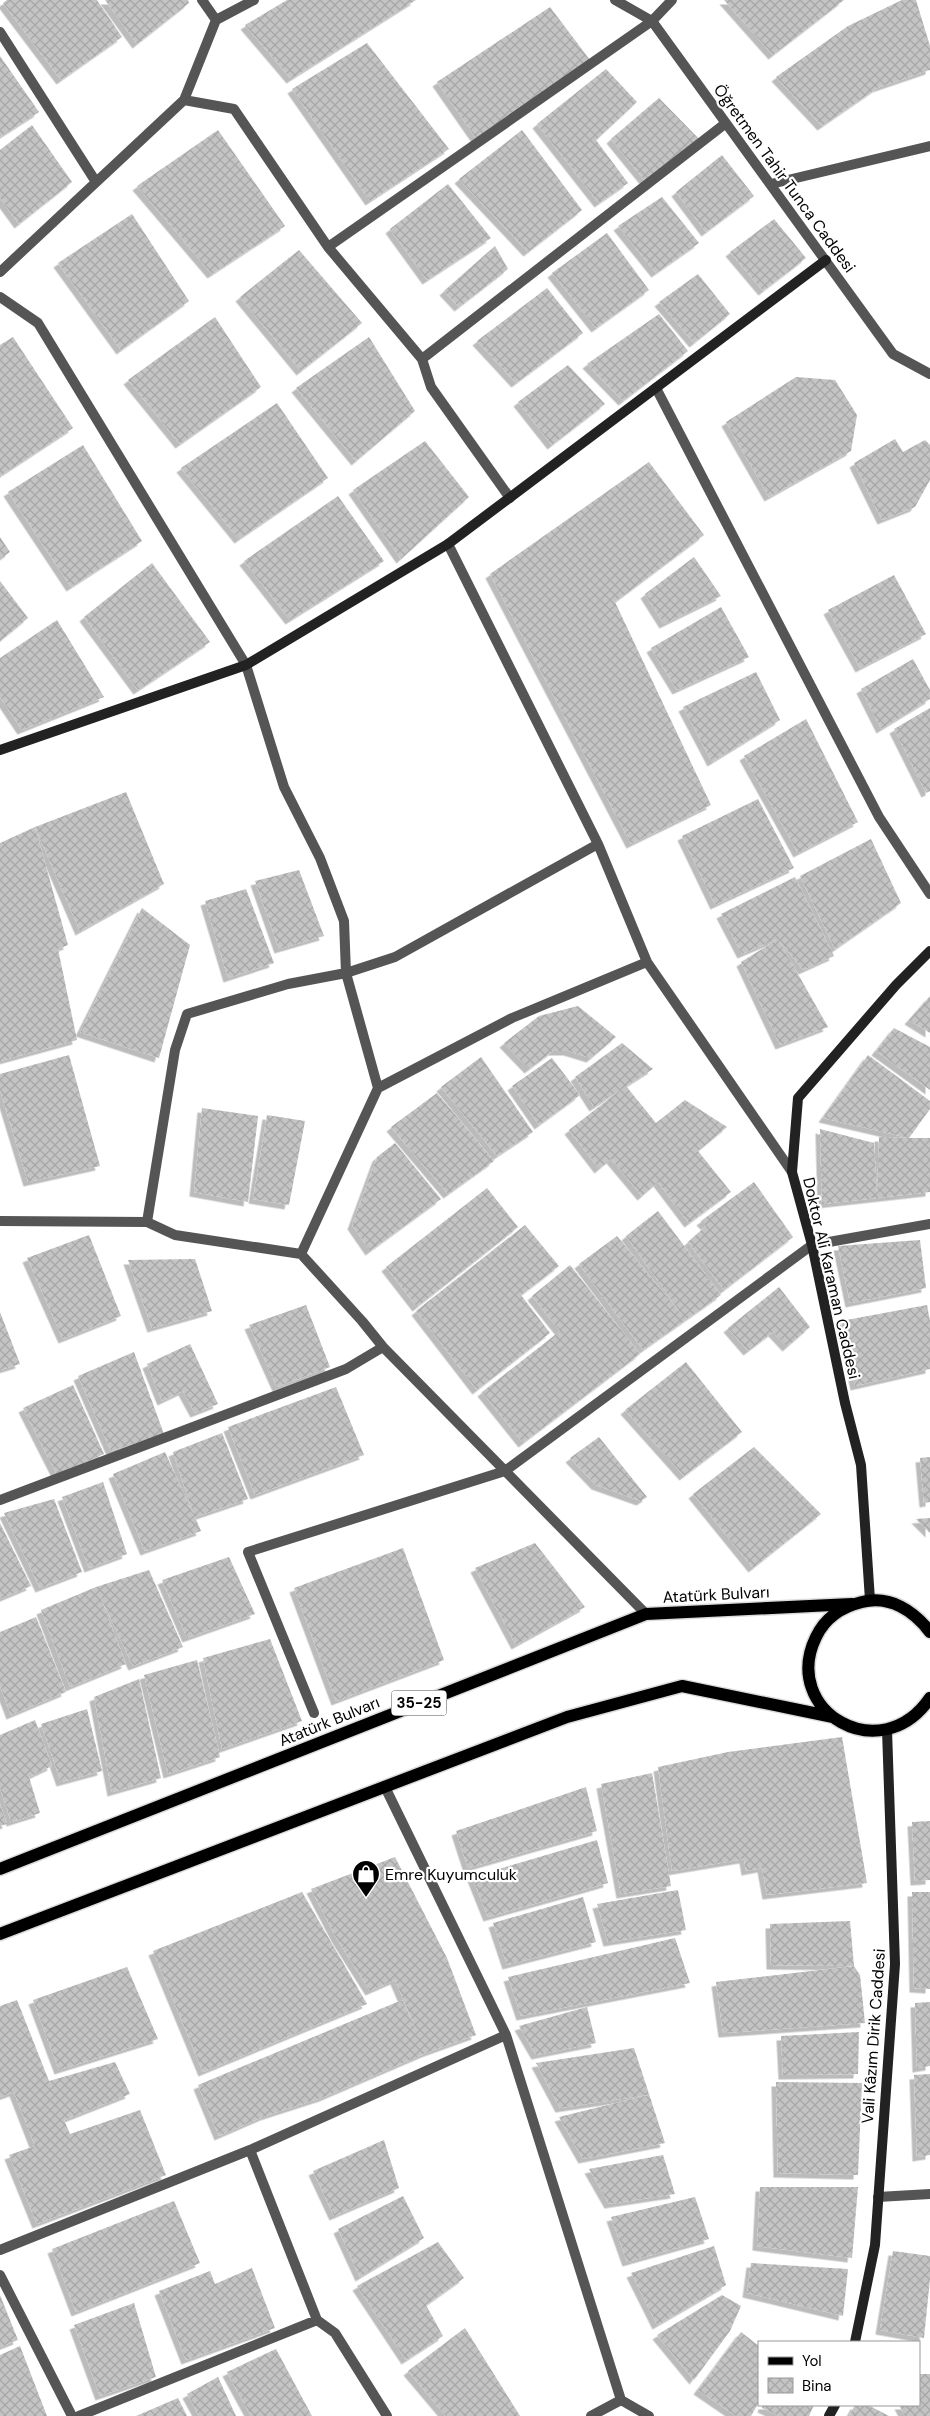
<svg xmlns="http://www.w3.org/2000/svg" width="930" height="2416" viewBox="0 0 930 2416" font-family="'DM Sans',sans-serif">
<defs>
<pattern id="building-cross-hatch" width="8" height="8" patternUnits="userSpaceOnUse" patternTransform="scale(1.25)"><rect width="8" height="8" fill="#c4c4c4"/><path d="M0 0l8 8M0 8l8-8" fill="none" stroke="#a7a7a7"/></pattern>
<filter id="shadow"><feDropShadow dx="-4.5" dy="4.5" stdDeviation="0" flood-color="#0004"/></filter>
</defs>
<rect width="100%" height="100%" fill="#fff"/>
<path fill="url(#building-cross-hatch)" filter="url(#shadow)" d="M7,0H97L122,37L61,80L3,3Z
M105,0H188L189,3L137,44Z
M287,0H416L291,79L245,25Z
M724,0H844L773,55Z
M902,0H916L930,46V70L877,88L822,126L776,77L848,26Z
M550,7L590,60L478,141L437,82Z
M367,43L449,149L370,201L292,89Z
M0,56L39,112L0,137Z
M606,69L637,102L596,140L628,183L599,203L537,124Z
M659,98L701,141L646,182L611,139Z
M32,125L72,182L19,224L0,198V150Z
M218,130L285,226L212,274L137,186Z
M522,130L582,210L528,252L459,179Z
M722,155L754,196L706,232L676,192Z
M448,184L491,238L427,280L390,229Z
M662,197L699,243L656,273L618,226Z
M132,214L189,301L121,350L58,263Z
M774,219L806,258L763,291L730,252Z
M607,233L649,290L596,328L552,273Z
M495,246L508,269L459,307L444,291Z
M299,250L362,323L301,371L240,297Z
M698,274L730,314L694,343L659,302Z
M547,288L583,333L516,383L477,341Z
M659,314L688,351L623,401L587,364Z
M215,317L261,387L180,444L128,380Z
M13,337L73,428L0,476V345Z
M369,337L415,411L356,461L296,388Z
M568,365L605,404L552,445L518,402Z
M796,377L835,380L857,415L851,451L769,497L726,422Z
M277,403L328,478L239,539L181,468Z
M895,439L903,452L925,440L930,445V480L915,507L882,520L854,463Z
M425,441L469,497L401,559L353,490Z
M83,445L142,541L71,587L8,492Z
M649,462L704,535L615,602L711,805L631,844L490,574Z
M338,496L384,561L290,620L244,561Z
M0,537L10,552L0,559Z
M694,557L721,596L664,624L645,594Z
M152,563L210,642L138,690L84,617Z
M894,575L926,634L860,668L828,610Z
M0,581L28,618L0,641Z
M721,607L749,657L677,690L651,648Z
M57,620L104,697L22,730L0,697V658Z
M913,659L930,690V699L881,729L861,689Z
M756,672L780,720L712,762L683,707Z
M930,708V791L926,793L894,729Z
M806,719L858,822L798,853L744,756Z
M126,792L164,884L80,931L35,827L68,945L58,949L77,1040L0,1061V843L35,827Z
M758,799L794,868L715,905L682,836Z
M871,839L901,903L835,949L800,876Z
M299,870L324,936L279,949L255,881Z
M795,877L834,956L803,970L778,939L742,954L721,914Z
M246,889L274,963L228,978L205,901Z
M142,908L190,945L159,1058L80,1032Z
M778,939L828,1027L780,1045L741,962Z
M930,996V1033L909,1020Z
M578,1006L616,1037L591,1058L568,1051H553L529,1069L504,1043L539,1016Z
M894,1028L930,1047V1090L876,1051Z
M622,1043L653,1069L626,1086L656,1123L685,1100L727,1127L698,1151L731,1192L689,1223L658,1182L642,1196L611,1159L599,1169L569,1130L623,1088L594,1107L575,1077Z
M69,1055L100,1166L28,1182L0,1090V1074Z
M868,1055L930,1101V1109L909,1138H930V1192L822,1204L820,1129L874,1143L877,1196L879,1137L909,1138L823,1118Z
M481,1057L533,1132L497,1156L441,1087Z
M552,1058L580,1095L539,1125L512,1086Z
M437,1093L494,1161L448,1194L391,1127Z
M202,1108L258,1116L248,1202L194,1192Z
M267,1115L305,1121L289,1205L253,1199Z
M395,1143L441,1199L370,1251L352,1225L377,1157Z
M754,1182L793,1237L724,1290L688,1242L706,1226L701,1221Z
M487,1188L518,1227L417,1307L386,1267Z
M658,1211L721,1295L643,1350L579,1264L617,1236L682,1315L626,1236Z
M525,1225L559,1266L521,1295L550,1333L477,1390L416,1311Z
M89,1235L121,1316L63,1339L27,1258Z
M920,1240L926,1288L850,1303L838,1246Z
M195,1259L212,1311L152,1328L128,1260Z
M570,1265L640,1354L523,1443L482,1392L560,1331L532,1296Z
M779,1287L810,1327L787,1347L773,1332L748,1351L728,1328Z
M306,1305L330,1367L277,1387L249,1325Z
M927,1305L930,1321V1369L855,1386L841,1321Z
M0,1312L20,1364L0,1370Z
M190,1344L218,1404L195,1413L183,1391L162,1401L147,1364Z
M134,1352L164,1434L111,1451L78,1376Z
M686,1362L742,1432L684,1476L625,1410Z
M73,1385L104,1454L57,1475L23,1408Z
M336,1387L364,1455L255,1495L228,1427Z
M222,1433L248,1499L195,1517L201,1531L145,1551L113,1474L165,1452L194,1516L173,1452Z
M599,1437L647,1497L641,1501L596,1485L570,1458Z
M754,1447L821,1514L753,1568L693,1494Z
M930,1457V1502L924,1503L920,1458Z
M103,1482L127,1554L89,1568L62,1497Z
M54,1499L82,1572L40,1588L4,1513Z
M930,1518V1533L916,1519Z
M0,1523L31,1586L0,1599Z
M535,1543L585,1607L516,1645L475,1568Z
M403,1548L444,1660L336,1701L294,1588Z
M229,1557L255,1614L187,1638L162,1580Z
M149,1570L183,1647L133,1666L99,1594L126,1664L70,1687L41,1610L96,1587Z
M36,1617L66,1692L11,1715L0,1686V1632Z
M270,1639L302,1721L222,1749L203,1658Z
M197,1660L220,1757L168,1774L144,1675Z
M139,1679L161,1778L112,1792L94,1697Z
M87,1709L102,1771L61,1782L41,1724Z
M35,1720L52,1766L29,1777L40,1813L11,1822L0,1788V1735Z
M842,1737L867,1883L767,1895L762,1868L746,1871L744,1859L672,1871L658,1767L728,1752Z
M652,1773L671,1886L621,1894L601,1784Z
M586,1787L597,1831L468,1868L456,1831Z
M0,1804L7,1824L0,1826Z
M930,1821V1880L915,1881L912,1822Z
M597,1840L608,1883L488,1917L472,1877Z
M395,1857L447,1958L476,2035L426,2053L324,2097L265,2116L219,2136L198,2085L402,2000L418,2034L395,1980L370,1991L337,1939L311,1889Z
M678,1890L686,1930L608,1942L597,1904Z
M302,1892L367,2004L203,2072L153,1951Z
M912,1892H930V1989L914,1988Z
M583,1897L596,1942L507,1965L493,1923Z
M850,1921L854,1966L860,1975L865,2023L723,2033L716,1982L854,1966L771,1965L770,1924Z
M675,1938L690,1983L521,2016L508,1977Z
M127,1967L158,2039L59,2070L33,2000Z
M17,2000L49,2081L115,2062L130,2094L64,2120L70,2134L140,2110L166,2175L37,2224L9,2155L35,2146L14,2092L0,2097V2006Z
M930,2002V2066L917,2068L915,2003Z
M587,2007L596,2043L536,2055L519,2026Z
M859,2032L858,2074L783,2075L781,2036Z
M634,2048L665,2143L583,2159L559,2117L648,2095L560,2108L536,2063Z
M930,2074V2155L917,2157L914,2075Z
M776,2082L862,2083L858,2175L778,2173Z
M384,2140L399,2188L334,2216L313,2171Z
M663,2155L675,2194L609,2204L589,2169Z
M760,2187H858L852,2258L757,2246Z
M403,2196L424,2238L360,2277L338,2229Z
M695,2197L709,2239L627,2262L611,2217Z
M174,2201L200,2263L76,2312L52,2249Z
M438,2242L464,2278L426,2305L443,2336L406,2360L357,2286Z
M714,2246L726,2285L657,2325L631,2273Z
M893,2251L930,2256V2279L924,2338L880,2330Z
M751,2263L848,2269L843,2316L747,2293Z
M252,2268L275,2328L186,2360L159,2291L210,2271L215,2284Z
M0,2295L18,2340L0,2347Z
M722,2295L741,2306L730,2331L694,2380L657,2335Z
M134,2303L156,2377L100,2396L74,2325Z
M465,2328L520,2416H446L408,2371Z
M741,2332L759,2346V2402L751,2416H736L698,2390Z
M20,2346L47,2416H0V2355Z
M276,2349L312,2416H251L227,2372Z
M919,2374H930V2416H905L899,2405H919Z
M218,2377L236,2416H199L187,2394Z
M178,2398L187,2416H136Z
M763,2405H814L809,2416H779L762,2408Z
M855,2405H868L889,2416H849Z"/>
<g fill="none" stroke-linecap="round" stroke-linejoin="round">
<defs>
<path id="primary" d="M930,1632C914,1611 890,1595 862,1602C841,1607 825,1618 816,1637C780,1711 881,1770 930,1698
M0,1869L646,1614L852,1604
M0,1934L567,1717L682,1686L833,1717"/>
</defs>
<use href="#primary" stroke="#dbdbdb" stroke-width="15"/>
<path stroke="#555" stroke-width="10" d="M202,0L216,20
M615,0L652,21L893,354L930,374
M0,32L96,182
M184,100L234,109L328,247L422,359L431,387L510,498
M771,184L930,146
M328,247L652,21L672,0
M0,272L184,100L216,20L254,0
M0,297L38,323L246,665L284,787L320,858L344,921L346,973L378,1088
M422,359L726,123
M656,388L879,817L930,894
M448,544L598,844L647,962L792,1172
M0,1221L147,1222L175,1235L301,1254L362,1321L383,1347L646,1614
M147,1222L175,1050L187,1014L288,984L346,973L395,957L598,844
M301,1254L378,1088L512,1018L647,962
M0,1500L346,1369L383,1347
M314,1713L248,1552L505,1471L812,1245L930,1224
M506,2035L621,2400L649,2416
M250,2150L317,2320L335,2333L387,2416
M878,2197L930,2194
M0,2250L250,2150L506,2035L385,1787
M0,2275L72,2416
M79,2416L317,2320
M591,2416L621,2400"/>
<path stroke="#222" stroke-width="10" d="M0,750L246,665L448,544L826,260
M870,1600L861,1465L845,1403L812,1245L792,1172L798,1098L896,985L930,951
M855,2342L875,2245L895,1964L887,1730
M829,2416L835,2405"/>
<use href="#primary" stroke="#000" stroke-width="12"/>
</g>
<defs>
<symbol id="shop-pin" viewBox="-11 -11 22 30"><path d="M0 17L-7.5 6A9.5 9.5 0 1 1 7.5 6Z" fill="#000" stroke="#fff"/><path d="M-5-2.5h2.3a2.7 3.5 0 0 1 5.4 0H5L5.5 6h-11ZM-1.5-2.5h3a1.5 2.3 0 0 0-3 0Z" fill="#fff"/></symbol>
</defs>
<g fill-rule="evenodd">
<use href="#shop-pin" x="350" y="1858" width="32" height="43"/>
</g>
<g text-anchor="middle" stroke-width="4.5" stroke-linejoin="round" paint-order="stroke">
<rect fill="#fff" stroke="#4c4c4c" stroke-width="1" x="391.5" y="1690.5" width="55" height="25" rx="4"/>
<g font-size="15" font-weight="bold" fill="#000">
<text x="419" y="1708">35-25</text>
</g>
<g font-size="16" fill="#000" stroke="#fff">
<text transform="translate(785 178) rotate(54)" y="6">Öğretmen Tahir Tunca Caddesi</text>
<text transform="translate(832 1278) rotate(77)" y="6">Doktor Ali Karaman Caddesi</text>
<text transform="translate(716 1594) rotate(-3)" y="6">Atatürk Bulvarı</text>
<text transform="translate(329 1721) rotate(-22)" y="6">Atatürk Bulvarı</text>
<text transform="translate(873 2036) rotate(-86)" y="6">Vali Kâzım Dirik Caddesi</text>
</g>
<g font-size="16" fill="#000" stroke="#fff" text-anchor="start">
<text x="385" y="1880">Emre Kuyumculuk</text>
</g>
</g>
<rect x="758" y="2341" width="162" height="65" fill="#ffffff" stroke="#999999"/>
<rect x="768" y="2357" width="25" height="8" fill="#000000" stroke="#999999"/>
<text x="802" y="2366" font-size="15" fill="#000000">Yol</text>
<rect x="768" y="2378" width="25" height="15" fill="url(#building-cross-hatch)" stroke="#999999"/>
<text x="802" y="2391" font-size="15" fill="#000000">Bina</text>
</svg>
